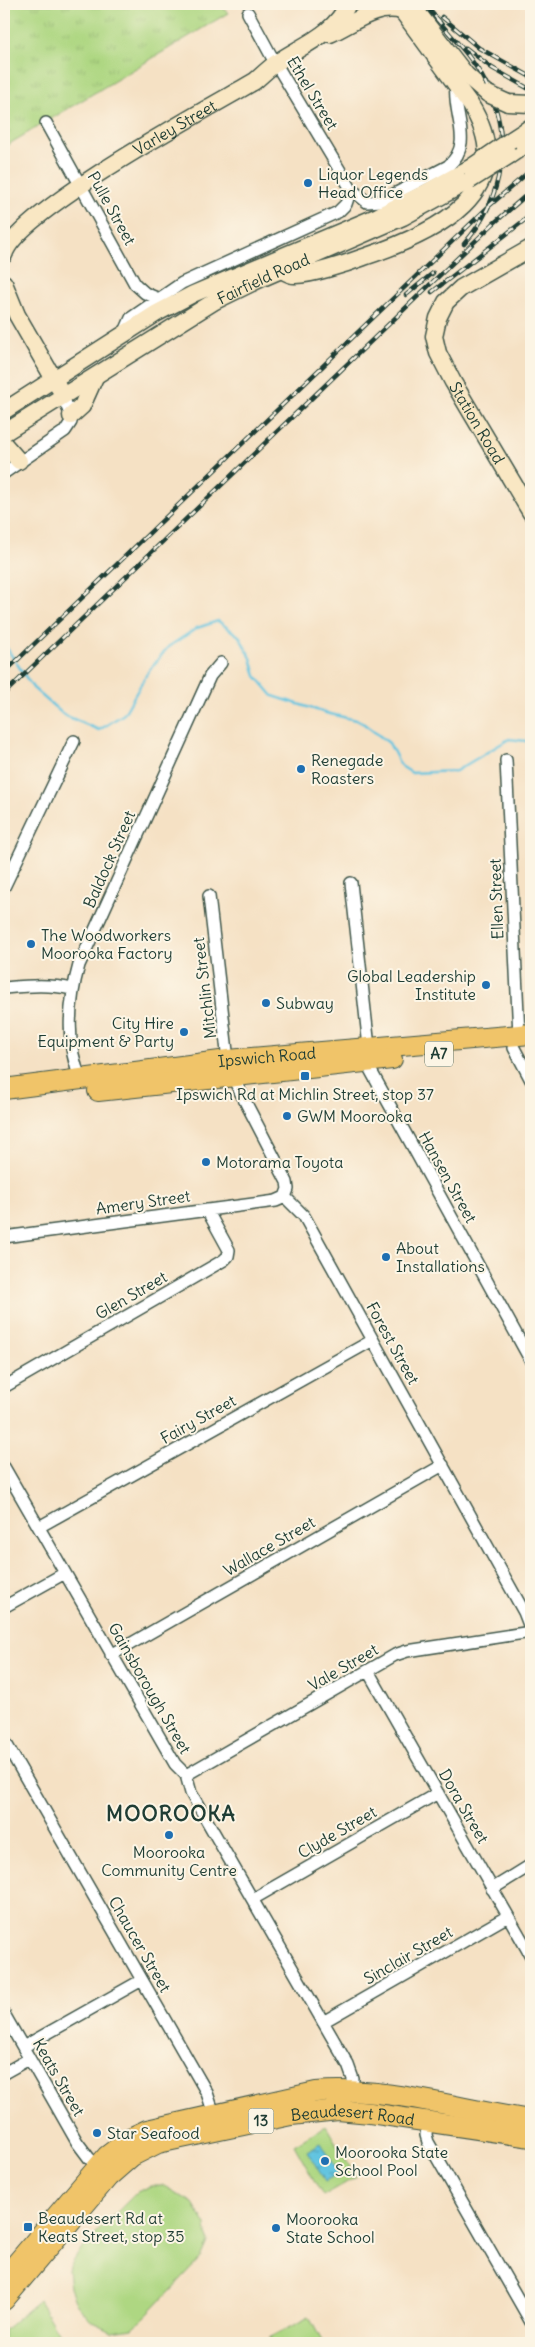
<svg xmlns="http://www.w3.org/2000/svg" width="535" height="2347" viewBox="0 0 535 2347" font-family="Delius,sans-serif">
<defs>
<pattern id="grass-tufts" width="24" height="20" patternUnits="userSpaceOnUse" patternTransform="scale(1.25)"><rect width="24" height="20" fill="#aed782"/><path d="M3 7l-1-3M5 7V3M7 7l1-3M15 17l-1-3M17 17v-4M19 17l1-3" fill="none" stroke="#95b971"/></pattern>
<pattern id="water-ripples" width="26" height="14" patternUnits="userSpaceOnUse" patternTransform="scale(1.25)"><rect width="26" height="14" fill="#62c4e0"/><path d="M2 4q2-2 4 0t4 0M15 11q2-2 4 0t4 0" fill="none" stroke="#50a0b6"/></pattern>
</defs>
<rect width="100%" height="100%" fill="#fcf5e5"/>
<filter id="ink" filterUnits="userSpaceOnUse"><feTurbulence type="fractalNoise" baseFrequency=".02" numOctaves="2"/><feDisplacementMap in="SourceGraphic" scale="10" xChannelSelector="R" yChannelSelector="G"/><feConvolveMatrix kernelMatrix="1 2 1 2 8 2 1 2 1" color-interpolation-filters="sRGB"/></filter>
<filter id="wash" filterUnits="userSpaceOnUse"><feTurbulence type="fractalNoise" baseFrequency=".0096" numOctaves="4" result="noise"/><feDisplacementMap in="SourceGraphic" scale="20" xChannelSelector="R" yChannelSelector="G"/><feGaussianBlur stdDeviation="1.12" result="paint"/><feColorMatrix in="noise" values="0 0 0 0 0 0 0 0 0 0 0 0 0 0 0 0 0 1.4 0 .05"/><feComposite in="paint" operator="in"/></filter>
<g filter="url(#wash)">
<rect width="100%" height="100%" fill="#f5e1c4"/>
<path fill="url(#grass-tufts)" stroke="#668a5b" d="M4,4H220L228,13L4,147Z"/>
<path fill="#aed782" stroke="#668a5b" d="M326,2126L356,2177L323,2196L294,2145Z
M151,2186H164L193,2203L206,2225L208,2242L201,2258L148,2314L133,2328L112,2331L91,2321L77,2305L70,2288L68,2270L83,2246L137,2192Z
M39,2300L64,2343H4V2330Z
M309,2317L323,2343H272L269,2338Z"/>
<path fill="url(#water-ripples)" stroke="#40808a" d="M321,2143L339,2173L325,2181L307,2151Z"/>
<g fill="none" stroke-linecap="round" stroke-linejoin="round">
<path stroke="#62c4e0" stroke-width="2.5" d="M4,644L33,688L64,715L99,730L124,714L148,672L168,647L197,628L218,621L239,636L251,658L256,676L273,696L326,713L360,721L389,743L401,766L412,773L456,771L509,739L526,741L531,745"/>
</g>
</g>
<g filter="url(#ink)">
<g fill="none" stroke-linecap="round" stroke-linejoin="round">
<defs>
<path id="street" d="M248,13L273,59L351,189L367,202L381,201L448,166C475,143 452,115 456,85
M46,123L135,284L145,293L159,299
M124,334L131,318L182,283L338,212L346,204L351,189
M4,473L65,431L71,422V416L63,397
M506,760L519,1035
M351,883L369,1047
M4,887L74,741
M209,896L228,1060L232,1076L287,1182L288,1189L285,1197
M4,988C28,986 48,984 72,989
M514,1048L531,1080
M366,1062L531,1361
M81,1079C65,1045 69,1000 79,965L210,676L221,663
M285,1197L304,1216L524,1612L531,1630
M4,1237L276,1201L285,1197
M4,1387L224,1260L228,1256L229,1250L207,1210
M4,1467L175,1764L186,1775L191,1793L348,2065L353,2079L352,2095
M39,1527L373,1340
M4,1607L65,1573
M111,1655L443,1465
M368,1671L531,1956
M4,1740L207,2093L214,2114
M186,1775L395,1655L407,1651L531,1632
M492,1889L531,1865
M253,1899L438,1793
M4,2014L77,2142L89,2158L101,2170
M323,2022L508,1916
M23,2047L142,1980
M4,2073L29,2059
M427,2121L426,2135L428,2142L531,2322"/>
<g id="secondary">
<path d="M411,4L466,75L488,94"/>
<path d="M330,34C353,24 375,4 402,11"/>
<path d="M508,103L531,104"/>
<path d="M511,140L531,127"/>
<path d="M510,155L531,141"/>
<path id="s1" d="M531,248L461,288L446,302L438,318L434,336L438,353L453,382L531,513"/>
<path id="s2" d="M4,255C16,212 209,108 255,81C262,75 268,69 276,63C302,45 334,35 348,4"/>
<path d="M283,271C286,272 290,275 294,275C309,276 348,263 364,257C433,234 525,192 470,104L397,4"/>
<path d="M4,283L17,315L59,388"/>
<path d="M4,411L157,313L193,294L378,216L425,193L470,168"/>
<path d="M71,416L82,406L95,377"/>
<path id="s3" d="M4,433L215,301L258,280L403,217L469,181"/>
<path d="M4,444L19,461"/>
</g>
<g id="highway">
<path id="s4" d="M4,1089L228,1060L531,1034"/>
<path d="M98,1091L392,1059"/>
<path d="M4,2278L107,2156L132,2137L147,2130L316,2092C387,2086 461,2110 531,2120"/>
<path id="s5" d="M4,2300L108,2177L132,2156L158,2143L291,2115L338,2110L370,2113L531,2137"/>
</g>
</defs>
<use href="#street" stroke="#3f564a" stroke-width="14"/>
<use href="#secondary" stroke="#3f564a" stroke-width="19"/>
<use href="#highway" stroke="#3f564a" stroke-width="22"/>
<use href="#street" stroke="#fff" stroke-width="11"/>
<use href="#secondary" stroke="#f9e7c3" stroke-width="16"/>
<use href="#highway" stroke="#f0c469" stroke-width="20"/>
<defs>
<path id="rail" d="M424,4L440,22
M442,17L479,48L531,77
M436,18C453,38 473,58 485,82C513,136 504,199 464,244
M466,48L492,68L531,90
M432,292L531,215
M406,295L433,273
M4,673L489,206L531,170
M4,694L493,224L531,191"/>
</defs>
<use href="#rail" stroke="#1f3d34" stroke-width="4.5"/>
<use href="#rail" stroke="#fcf5e5" stroke-width="2.5" stroke-dasharray="8" stroke-linecap="butt"/>
<defs>
<path id="secondary-bridge" d="M488,94L508,103
M470,168L511,140
M469,181L510,155"/>
</defs>
<use href="#secondary-bridge" stroke="#3f564a" stroke-width="19" stroke-linecap="butt"/>
<use href="#secondary-bridge" stroke="#f9e7c3" stroke-width="16"/>
</g>
</g>
<g fill="#1f6fb2" stroke="#fcf5e5" stroke-width="2">
<circle cx="308" cy="183" r="5"/>
<circle cx="301" cy="769" r="5"/>
<circle cx="31" cy="944" r="5"/>
<circle cx="486" cy="985" r="5"/>
<circle cx="266" cy="1003" r="5"/>
<circle cx="184" cy="1032" r="5"/>
<rect x="300" y="1071" width="10" height="10" rx="2.5"/>
<circle cx="287" cy="1116" r="5"/>
<circle cx="206" cy="1162" r="5"/>
<circle cx="386" cy="1257" r="5"/>
<circle cx="169" cy="1835" r="5"/>
<circle cx="97" cy="2133" r="5"/>
<circle cx="325" cy="2161" r="5"/>
<rect x="23" y="2222" width="10" height="10" rx="2.5"/>
<circle cx="276" cy="2228" r="5"/>
</g>
<g text-anchor="middle" stroke-width="4" stroke-linejoin="round" paint-order="stroke">
<g fill="#fcf5e5" stroke="#617469" stroke-width="1">
<rect x="425" y="1041.5" width="28" height="25" rx="4"/>
<rect x="248.5" y="2108.5" width="25" height="25" rx="4"/>
</g>
<g font-size="15" font-weight="bold" fill="#1f3d34">
<text x="439" y="1059">A7</text>
<text x="261" y="2126">13</text>
</g>
<g font-size="16" fill="#1f3d34" stroke="#fcf5e5">
<text transform="translate(313 93) rotate(59)" y="6">Ethel Street</text>
<text dy="6" stroke="none"><textPath href="#s2" startOffset="215">Varley Street</textPath></text>
<text transform="translate(112 208) rotate(61)" y="6">Pulle Street</text>
<text dy="6" stroke="none"><textPath href="#s3" startOffset="302">Fairfield Road</textPath></text>
<text dy="6" stroke="none"><textPath href="#s1" startOffset="235">Station Road</textPath></text>
<text transform="translate(109 859) rotate(-66)" y="6">Baldock Street</text>
<text transform="translate(496 899) rotate(-92)" y="6">Ellen Street</text>
<text transform="translate(204 988) rotate(-97)" y="6">Mitchlin Street</text>
<text dy="6" stroke="none"><textPath href="#s4" startOffset="265">Ipswich Road</textPath></text>
<text transform="translate(448 1177) rotate(61)" y="6">Hansen Street</text>
<text transform="translate(143 1202) rotate(-8)" y="6">Amery Street</text>
<text transform="translate(131 1295) rotate(-30)" y="6">Glen Street</text>
<text transform="translate(393 1343) rotate(61)" y="6">Forest Street</text>
<text transform="translate(198 1419) rotate(-29)" y="6">Fairy Street</text>
<text transform="translate(269 1546) rotate(-30)" y="6">Wallace Street</text>
<text transform="translate(343 1667) rotate(-30)" y="6">Vale Street</text>
<text transform="translate(150 1688) rotate(60)" y="6">Gainsborough Street</text>
<text transform="translate(464 1806) rotate(60)" y="6">Dora Street</text>
<text transform="translate(337 1832) rotate(-30)" y="6">Clyde Street</text>
<text transform="translate(140 1944) rotate(60)" y="6">Chaucer Street</text>
<text transform="translate(408 1955) rotate(-30)" y="6">Sinclair Street</text>
<text transform="translate(59 2077) rotate(60)" y="6">Keats Street</text>
<text dy="6" stroke="none"><textPath href="#s5" startOffset="420">Beaudesert Road</textPath></text>
</g>
<g font-size="16" fill="#1f3d34" stroke="#fcf5e5" text-anchor="start">
<text x="318" y="180">Liquor Legends<tspan x="318" dy="18">Head Office</tspan></text>
<text x="311" y="766">Renegade<tspan x="311" dy="18">Roasters</tspan></text>
<text x="41" y="941">The Woodworkers<tspan x="41" dy="18">Moorooka Factory</tspan></text>
<text x="476" y="982" text-anchor="end">Global Leadership<tspan x="476" dy="18">Institute</tspan></text>
<text x="276" y="1009">Subway</text>
<text x="174" y="1029" text-anchor="end">City Hire<tspan x="174" dy="18">Equipment &amp; Party</tspan></text>
<text x="305" y="1100" text-anchor="middle">Ipswich Rd at Michlin Street, stop 37</text>
<text x="297" y="1122">GWM Moorooka</text>
<text x="216" y="1168">Motorama Toyota</text>
<text x="396" y="1254">About<tspan x="396" dy="18">Installations</tspan></text>
<text x="169" y="1858" text-anchor="middle">Moorooka<tspan x="169" dy="18">Community Centre</tspan></text>
<text x="107" y="2139">Star Seafood</text>
<text x="335" y="2158">Moorooka State<tspan x="335" dy="18">School Pool</tspan></text>
<text x="38" y="2224">Beaudesert Rd at<tspan x="38" dy="18">Keats Street, stop 35</tspan></text>
<text x="286" y="2225">Moorooka<tspan x="286" dy="18">State School</tspan></text>
</g>
<g font-size="21" font-weight="bold" letter-spacing="1" fill="#1f3d34" stroke="#fcf5e5">
<text x="171" y="1821">MOOROOKA</text>
</g>
</g>
<rect width="535" height="2347" fill="none" stroke="#fcf5e5" stroke-width="20"/>
</svg>
